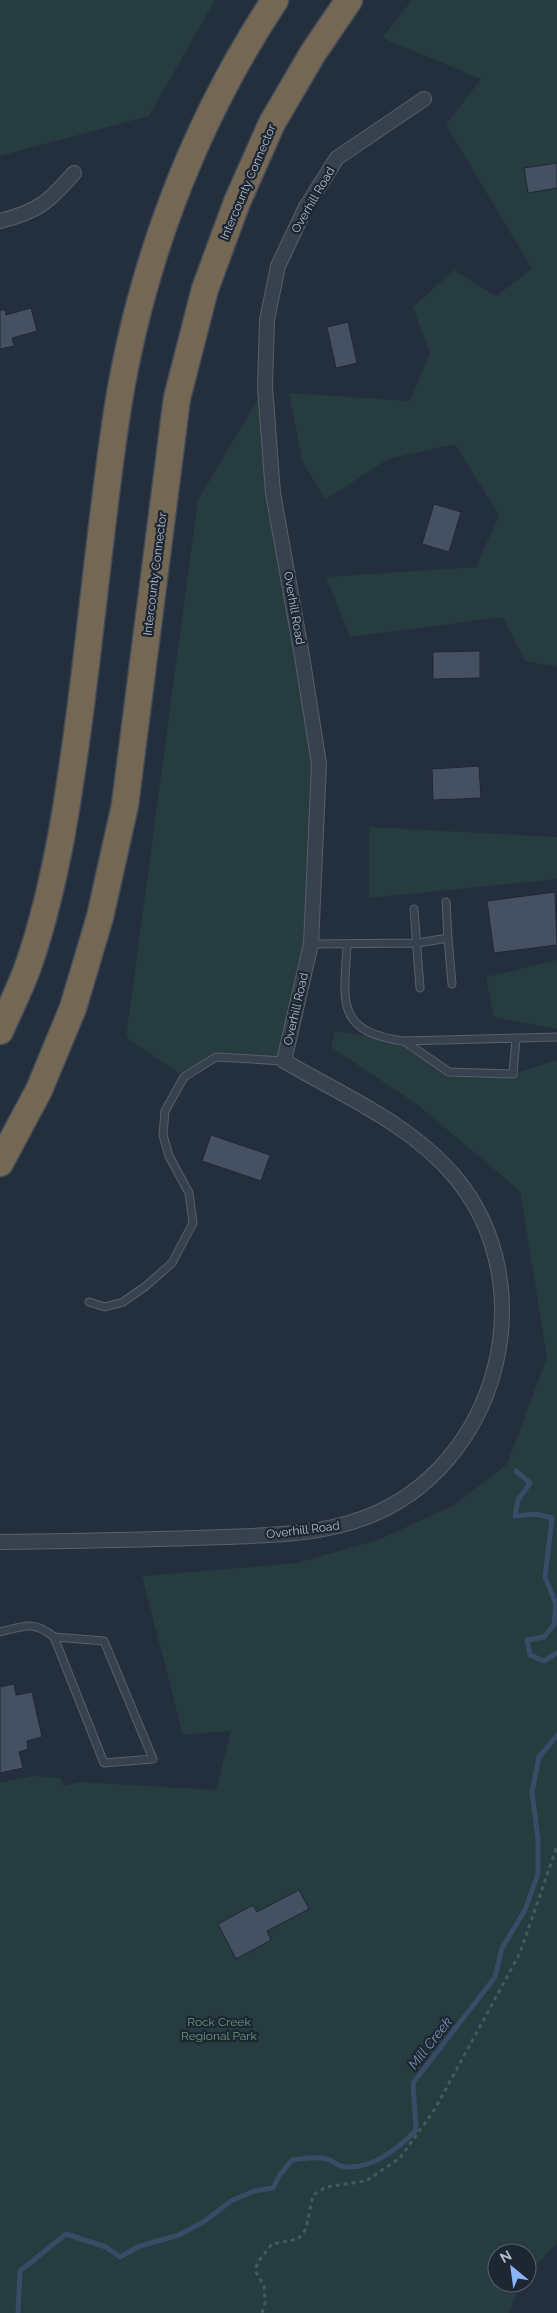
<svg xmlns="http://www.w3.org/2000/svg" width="557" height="2313" viewBox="0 0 557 2313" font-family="Raleway,sans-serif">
<rect width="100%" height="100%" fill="#242f3e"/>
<path fill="#263c3f" d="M0,0H215L149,116L0,156Z
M412,0H557V667L525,661L503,617L350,637L326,577L476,567L499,515L455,444L388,459L325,500L302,460L289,393L410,401L430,353L413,307L454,270L496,296L532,269L446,125L481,79L382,38Z
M265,387L273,493L319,764L311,944L284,1061L216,1057L184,1077L126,1037L198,500Z
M369,827L557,837V879L369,898Z
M557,960V1029L494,1017L486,977Z
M335,1031L403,1041L449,1072L513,1074L557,1060V2243L527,2275V2253H497V2283H520L509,2313H0V1783L31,1776L61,1778L63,1786L80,1782L216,1790L231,1731L183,1735L142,1576L296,1563L378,1540L454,1505L507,1464L547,1357L520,1191L418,1105L331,1047Z"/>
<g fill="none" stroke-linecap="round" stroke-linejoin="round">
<path stroke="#394c67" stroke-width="5" d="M516,1471L530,1483L518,1500L515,1516L536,1514L552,1518L545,1577L556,1604L554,1625L544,1637L527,1640L530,1655L544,1661L557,1653
M18,2313L20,2271L66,2234L106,2247L120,2257L140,2246L179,2235L205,2221L231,2201L254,2191L273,2188L279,2176L292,2160C303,2159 316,2156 327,2159C332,2160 336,2165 341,2166C369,2172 398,2149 416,2130L413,2083L495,1977L502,1948L525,1910L538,1874V1839L532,1792L539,1757L557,1736"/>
</g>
<path fill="#455162" stroke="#1f2835" d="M557,163V188L528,193L524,168Z
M31,308L37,331L12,338L14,346L0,349V310H5L6,315Z
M348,322L357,363L336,368L327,327Z
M434,504L461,512L449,552L422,544Z
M480,651V678L433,679V652Z
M479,766L481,798L433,800L432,769Z
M555,892L557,945L494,953L487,901Z
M211,1135L270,1155L261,1181L202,1161Z
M14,1684L16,1695L32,1692L42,1737L27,1741L28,1749L19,1752L23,1768L0,1773V1687Z
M299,1890L309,1909L267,1931L271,1940L236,1959L218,1924L253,1905L257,1912Z"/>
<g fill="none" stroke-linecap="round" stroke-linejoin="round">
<defs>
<path id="service" d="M414,909L420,988
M448,938L452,984
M311,944L418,943L448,938L446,902
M347,945C344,1002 335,1031 403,1041L557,1037
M404,1041L449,1072L513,1074L516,1039
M89,1302L105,1307L123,1302L146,1286L172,1263L193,1223L189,1193L169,1156L163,1135L165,1111L184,1077L216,1057L284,1061
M0,1632C24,1626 34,1620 54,1637L104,1763L153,1759L104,1641L54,1637"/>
<path id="minor" d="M0,221C37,212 49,202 74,173
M0,1542C74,1541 148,1540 223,1537C270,1535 319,1535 364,1518C499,1468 546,1286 455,1177C411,1124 342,1095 284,1061L311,944L319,764L302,656L273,493L265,387L267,320L278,266L306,207L337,158L424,99"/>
<path id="motorway" d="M0,1031C10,1008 22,985 30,961C57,880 69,796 80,712C92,619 101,525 114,433C135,279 189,130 275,0
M0,1163L39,1090L73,1008L100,917L125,805L177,398L205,289L237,202L272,123L313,53L349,0"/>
</defs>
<use href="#service" stroke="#565f6c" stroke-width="9"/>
<use href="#minor" stroke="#565f6c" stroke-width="16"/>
<use href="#motorway" stroke="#434c59" stroke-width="29"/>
<path stroke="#44595c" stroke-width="3" stroke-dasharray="4 4" stroke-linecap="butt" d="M262,2313L265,2303L264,2286L256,2272L257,2263L272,2244L298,2239L306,2229L313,2195L326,2187L366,2181L400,2158L435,2109L520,1953L557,1846"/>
<use href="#service" stroke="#38414e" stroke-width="7"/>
<use href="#minor" stroke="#38414e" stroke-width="14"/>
<use href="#motorway" stroke="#746855" stroke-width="26"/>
</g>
<g text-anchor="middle" stroke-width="4.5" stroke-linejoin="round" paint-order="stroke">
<g font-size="12" fill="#b4bcc9" stroke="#1d2633">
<text transform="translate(248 182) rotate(-67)" y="4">Intercounty Connector</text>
<text transform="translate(313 200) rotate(-60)" y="4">Overhill Road</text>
<text transform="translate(155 574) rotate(-83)" y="4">Intercounty Connector</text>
<text transform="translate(294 608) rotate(80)" y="4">Overhill Road</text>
<text transform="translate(296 1009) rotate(-77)" y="4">Overhill Road</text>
<text transform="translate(303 1530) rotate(-7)" y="4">Overhill Road</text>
</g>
<g font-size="12" fill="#6b9a76" stroke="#1d2633">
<text x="219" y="2026">Rock Creek<tspan x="219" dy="14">Regional Park</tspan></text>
</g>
<g font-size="14" font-style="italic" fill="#7c92b1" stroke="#1d2633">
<text transform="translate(430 2043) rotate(-52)" y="5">Mill Creek</text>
</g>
</g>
<g transform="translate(512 2268) rotate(331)"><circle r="24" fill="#1d2633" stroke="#59626f"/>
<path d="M0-4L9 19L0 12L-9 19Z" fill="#8ab4f8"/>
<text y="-8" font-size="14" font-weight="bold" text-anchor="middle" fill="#b4bcc9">N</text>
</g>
</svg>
